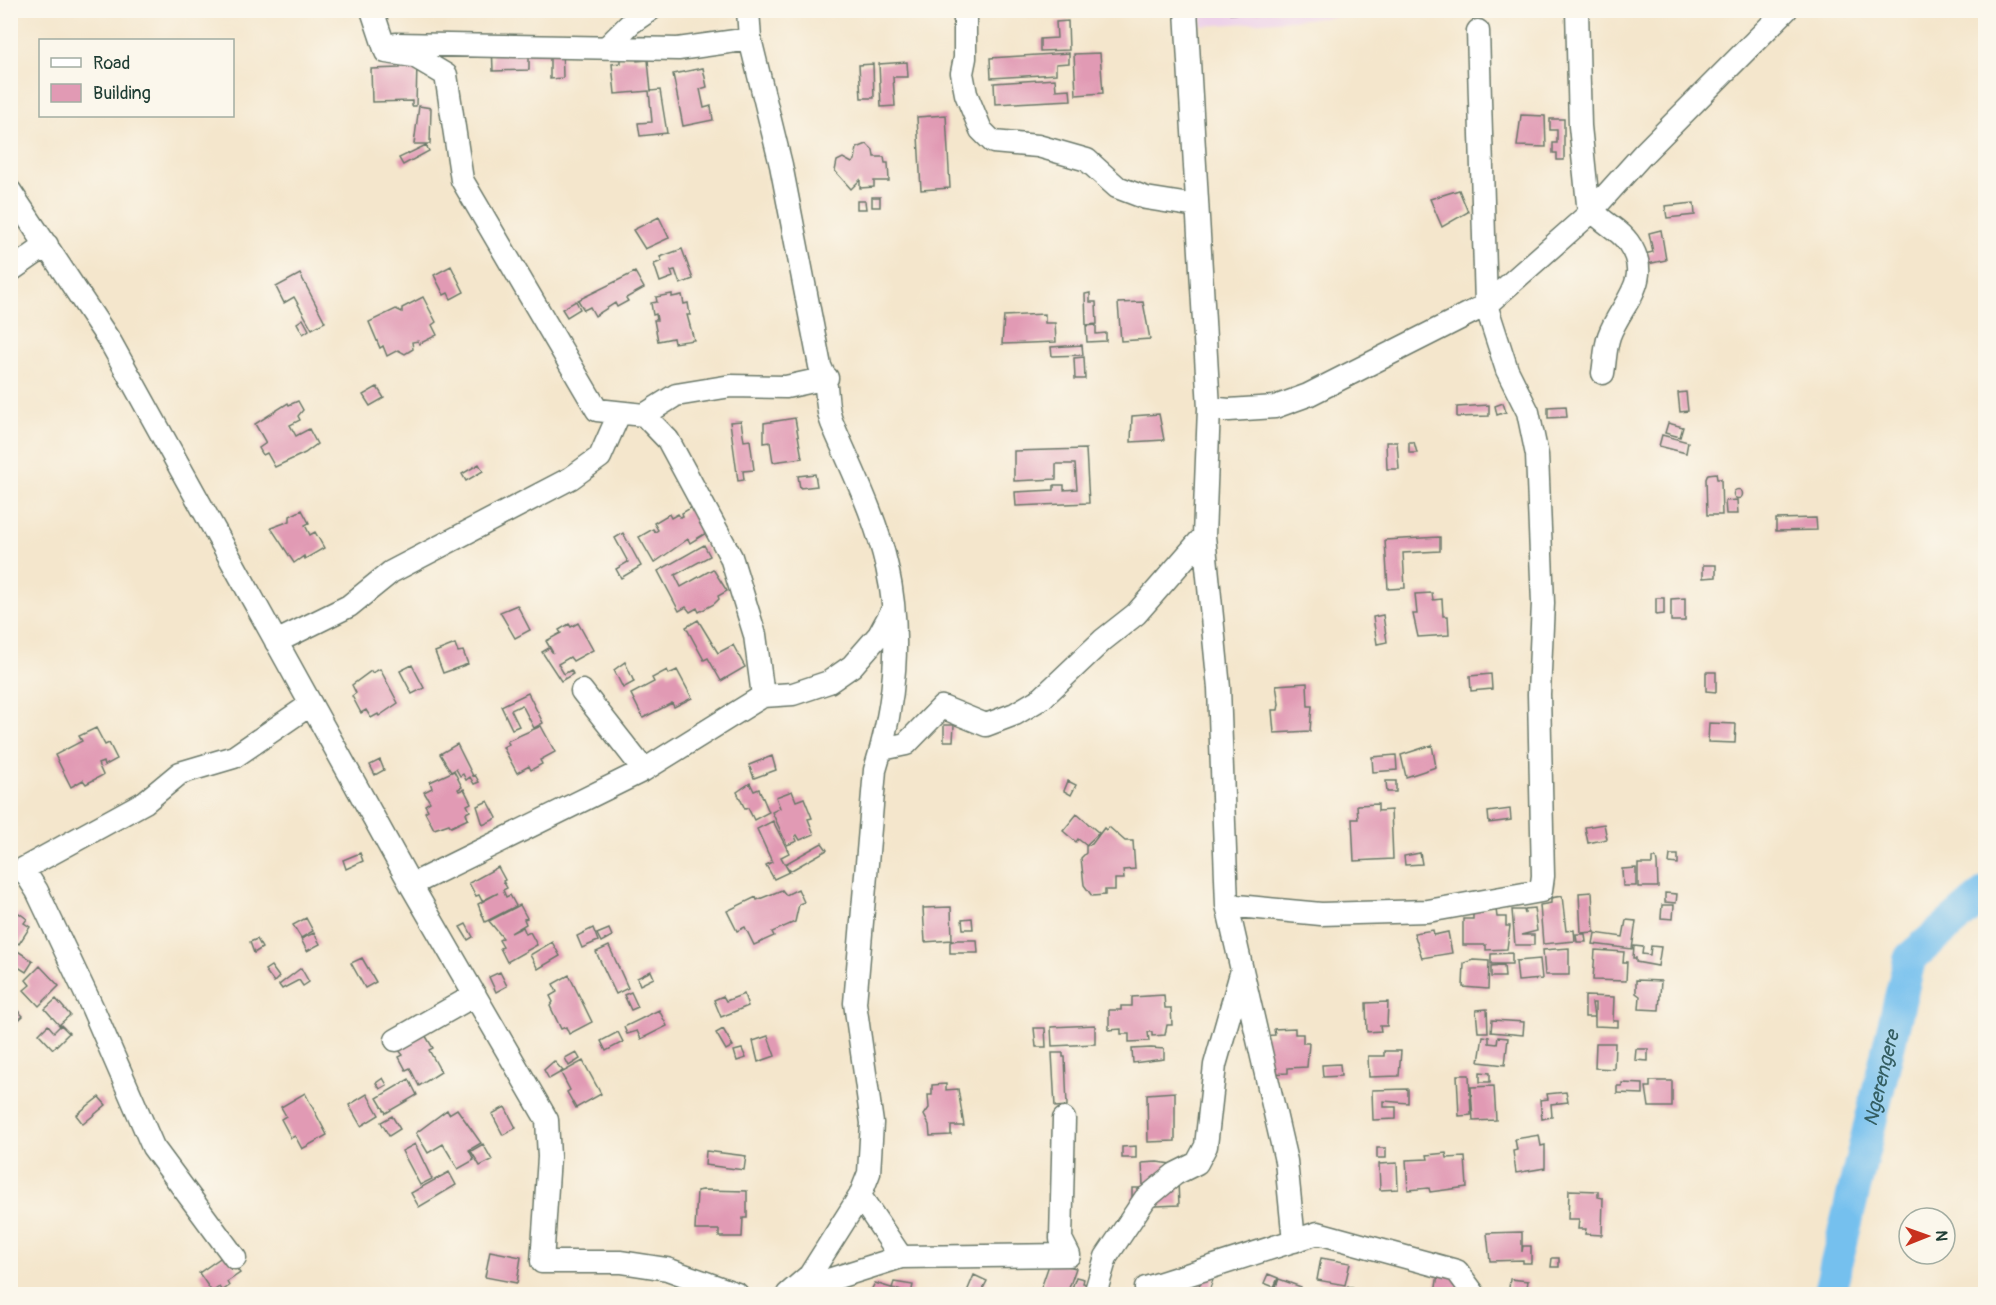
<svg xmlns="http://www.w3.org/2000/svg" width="1996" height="1305" viewBox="0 0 1996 1305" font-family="Pangolin,sans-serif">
<rect width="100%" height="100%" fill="#fbf7ec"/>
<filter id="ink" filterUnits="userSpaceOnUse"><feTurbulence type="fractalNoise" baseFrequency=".0167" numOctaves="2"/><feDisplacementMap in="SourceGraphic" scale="12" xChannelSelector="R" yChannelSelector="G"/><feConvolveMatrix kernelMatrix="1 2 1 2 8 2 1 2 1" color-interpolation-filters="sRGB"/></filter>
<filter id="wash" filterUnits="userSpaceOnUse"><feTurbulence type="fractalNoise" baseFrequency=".008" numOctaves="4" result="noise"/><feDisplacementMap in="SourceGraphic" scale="24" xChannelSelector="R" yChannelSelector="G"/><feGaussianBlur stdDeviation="1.35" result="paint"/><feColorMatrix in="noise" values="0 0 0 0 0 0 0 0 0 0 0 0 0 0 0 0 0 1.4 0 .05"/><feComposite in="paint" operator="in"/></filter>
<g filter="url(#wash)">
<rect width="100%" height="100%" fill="#f4e6cc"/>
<path fill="#edd1e9" d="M1201,10L1426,11L1202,26Z"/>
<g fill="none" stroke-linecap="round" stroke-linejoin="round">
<path stroke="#75c0ee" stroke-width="33" id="s1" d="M1829,1294L1910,958L1986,893"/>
</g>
<g id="blocks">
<path fill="#e19ab4" d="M1029,10H1055V14L1029,16Z
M1229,10H1260V12L1230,14Z
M1068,21L1069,50L1040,51V39L1057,38L1056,22Z
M562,42L563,78L550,79V56L529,57V70L493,71L492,44Z
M1069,53V63L1056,64V74L991,78L990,58Z
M1100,53L1103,93L1076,95L1074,54Z
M637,57V61L648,60L651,91L660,90L667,133L640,136L638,123L652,122L649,91L615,94L612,64L621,63V59Z
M907,62L908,77H893L895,106L881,107L879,64Z
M400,63H417L416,106H412V101L372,102L371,69L400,68Z
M873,64L874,98H861L859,65Z
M703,68L707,87L700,89L704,108L711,106L713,120L683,126L673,74Z
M1055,79L1056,90L1070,89L1071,100L995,104L994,83Z
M419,106L431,108L430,144H414Z
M946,115L950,188L921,190L917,117Z
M1521,115L1545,116L1546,147L1517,146Z
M1550,119H1564V160H1557V153H1553V143H1557V130H1550Z
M867,144L873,150L874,157H884L885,163H888L889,181H874V187L860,188V180L851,189L835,171L837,161L843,158L852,163L855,160L857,148Z
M426,145L429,151L403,165L399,158Z
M1459,190L1468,212L1442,227L1430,199Z
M872,197H880V207H872Z
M857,201H865L866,209H857Z
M1694,203L1695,215L1667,218L1665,206Z
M659,217L669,238L645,249L633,230Z
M1661,230L1666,260L1643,265L1640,255L1653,252L1649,233Z
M682,249L693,279L680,284L675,270L671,271L673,277L660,282L654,264L662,261L660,257Z
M451,266L464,292L451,299L448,293L444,295L434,275Z
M635,272L644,288L626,298L628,301L617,307L615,303L595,316L590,307L584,310L578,300Z
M300,274L325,322L312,329L294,297L284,303L276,287Z
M1090,293V302H1096L1097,324L1086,325L1085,294Z
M672,294V297L682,295L684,304L688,303L690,315H687L694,340L674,343L673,338L658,341L654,320H657L656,314L653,315L651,303L657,302L656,297Z
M423,297L436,322L432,325L437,335L419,344L418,341L412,342L413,349L405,354L398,350L387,356L383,346L380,348L369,322L396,309L402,312V308Z
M576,301L580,309L567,317L562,309Z
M1143,302L1150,339L1121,341L1118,303Z
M1045,314V323H1055L1056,342L1002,344L1004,316Z
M303,319L309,330L303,334L297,323Z
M1096,325V334L1106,333V341L1087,342L1086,326Z
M1082,345L1083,355L1052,356L1051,347Z
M1084,357L1085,379H1075L1074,358Z
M377,387L384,398L370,406L363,395Z
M1686,392L1688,411L1680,412L1678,393Z
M298,401L303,410L298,416L300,420L290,425L296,436L309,429L317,444L305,453L275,467L267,453L263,455L259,448L266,443L255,424L288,403L289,405Z
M1503,403L1506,412L1497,415L1495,406Z
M1489,405V416L1457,417V407Z
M1566,406L1567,417L1548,418V407Z
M1159,414L1164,440L1131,442L1132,416Z
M795,418L802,458L773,462L770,442L764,443V423Z
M741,421L744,441L750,440L754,470L743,471L744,480L738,481L730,422Z
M1668,423L1683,427L1680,437L1665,433Z
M1662,435L1688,442L1686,453L1659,446Z
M1386,442H1397L1399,469H1387Z
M1409,442H1414L1417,453H1409Z
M1086,449L1089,503L1016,506L1015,492L1054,490V485H1064V490L1077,489L1075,464H1056V479L1014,481V451Z
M479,464L483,471L466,481L462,474Z
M1716,473L1717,479H1721L1722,515H1707L1706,479L1708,474Z
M815,474L817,486L800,488L798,476Z
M1733.5 494a4.5 4.5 0 1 1 9 0a4.5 4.5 0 1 1-9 0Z
M1737,500L1738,514H1726L1725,501Z
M697,504L711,530L690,543L688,539L654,563L639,537L653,529L655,532L658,530L654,523L669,514L671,518L678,514L680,517L683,516L682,513Z
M302,510L309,523L305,525L310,535L315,532L324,548L305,559L304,556L294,563L271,528L290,521V516Z
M1816,518L1817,530L1776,531V519Z
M623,533L641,566L621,578L616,569L628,562L615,538Z
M1440,537V551L1403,553L1405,588L1388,589L1385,540Z
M704,545L710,556L675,575L681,587L713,569L727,591L718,596L719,599L714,604L699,612L697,608L690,612L686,607L679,611L658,571Z
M1703,565H1716V577L1703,578Z
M1432,593L1433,600L1442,599L1443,616H1448L1449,635L1418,637L1413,614H1417L1415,594Z
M1656,598H1664V614L1656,615Z
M1685,598V621H1671V599Z
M517,605L530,630L515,638L500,612Z
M1383,615L1387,642L1377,644L1373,617Z
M698,620L718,653L733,645L745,667L721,681L708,658L704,660L686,627Z
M578,623L593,650L573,661L570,657L558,664L564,674L571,670L573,674L561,681L542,652L549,648L553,653L546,641L561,633L559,630L569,624L571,627Z
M455,644L458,652L463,651L468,664L443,673L435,652Z
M625,662L634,682L623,688L614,670Z
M412,665L424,688L412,694L400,671Z
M380,669L398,703L379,716L378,714L371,718L366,710L361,713L352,696L356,693L352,685L371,671L372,673Z
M667,670L669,674L677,670L692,698L674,707L672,703L643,718L631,694L654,682L652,678Z
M1706,672H1716V692L1706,691Z
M1491,674L1492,689L1471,691L1470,676Z
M1307,683L1308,706H1312L1310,731L1274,733L1272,710H1278L1279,704L1276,685Z
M528,693L543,723L534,728L522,705L511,710L519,726L512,729L501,706Z
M1709,723L1736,724L1735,743L1708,742Z
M944,725H954L953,741H944Z
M541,726L555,752L540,760L542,764L531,770L529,766L517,773L503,747L509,744L507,741Z
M96,728L105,745L109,743L117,759L104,766L103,762L98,764L103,775L86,784L83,780L71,787L55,755L82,741L79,736Z
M457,744L473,776L475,775L479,782L474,784L470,777L466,780L463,774L460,776L456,769L451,772L440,754Z
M1432,745L1436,767L1406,777L1401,755Z
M1396,755L1397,770L1373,772L1372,757Z
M772,756L776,770L754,778L749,765Z
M380,760L384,770L375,775L370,765Z
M454,771L462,787L458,789L459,791L464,789L471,803L467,805L470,811L466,813L468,819L451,827L449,824L434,829L425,812L428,810L425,805L430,802L424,792L432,788L430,782Z
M1068,781L1076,785L1071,795L1064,791Z
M1386,781H1396V792H1387Z
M750,783L754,791L759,789L769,812L754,820L748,808L745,809L737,792Z
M792,791L796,801L804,798L812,818L808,819L814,834L800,840L797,835L795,836L797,841L787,845L772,812L780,808L776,797Z
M488,801L497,818L483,825L477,806Z
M1378,804V811L1391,810L1393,859L1354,861L1352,819H1358L1357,805Z
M1510,809L1511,820L1489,823L1488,812Z
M1077,814L1099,833L1086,845L1078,839L1076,842L1063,831Z
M773,821L789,853L781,857L789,872L774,879L766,865L772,862L757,829Z
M1604,824L1607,839L1588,843L1585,827Z
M1109,827L1125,841H1133L1135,869L1123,870L1124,879H1115V890H1105V895L1092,896L1084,885L1081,858L1086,853V846L1092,844L1104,828L1106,830Z
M822,843L827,850L790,871L785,864Z
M360,853L363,861L346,869L343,860Z
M1420,853L1422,864L1405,865L1404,856Z
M1670,855H1678V864L1669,863Z
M1652,858H1656L1657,863L1658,887H1638V864H1652Z
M498,867L505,880L503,881L507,888L503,890L506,897L510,895L516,906L485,922L478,904L498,893L482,901L479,895L476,896L469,883Z
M1636,868V886H1623L1622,869Z
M798,889L804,902L799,904L795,922L772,932L774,936L754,945L745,927L737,931L727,911L756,897L757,900L782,890L786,895Z
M1592,892L1594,932L1581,933L1579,893Z
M1665,893L1677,894L1676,903L1665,902Z
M1562,896L1566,931L1574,930L1575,941L1543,944L1540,905L1551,903V898Z
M520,905L527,918L524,919L526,924L511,933L523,927L526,934L530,932L537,945L507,962L500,948L503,947L499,940L503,938L489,921Z
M1662,905H1674L1673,919L1661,918Z
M951,907L952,940L925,942L923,908Z
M1534,908L1537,931L1521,935H1534V945H1515L1512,910H1524L1525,914V909Z
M1473,909H1496L1497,917H1506V926H1510L1507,949L1486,950V945H1463V919H1473Z
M19,913L27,919L24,923L30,927L19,944L10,937V923Z
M306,918L313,931L301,938L293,925Z
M972,918L973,929H963L962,919Z
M1626,920L1636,921L1632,949L1593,944L1595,933L1623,937Z
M466,924L473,937L468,940L460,927Z
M593,928L598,941L582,948L577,936Z
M609,929L612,936L601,942L597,934Z
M1433,930L1434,935L1448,932L1452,953L1422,958L1414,933Z
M314,933L320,944L307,951L301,939Z
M1576,934H1585L1586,942H1577Z
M257,939L262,948L254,953L250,942Z
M957,940H977L978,953H950V942Z
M552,942L560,956L538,969L530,955Z
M609,946L628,988L616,994L596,952Z
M1634,946L1643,947L1642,954L1650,955L1651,946L1661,947L1658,966L1636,962V958H1633Z
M1569,948V975H1545L1543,950Z
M16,950L33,961L26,972L10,962Z
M1595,950L1624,952L1623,962H1627L1626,981L1593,980Z
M1512,953V964H1491V954Z
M362,958L376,982L365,988L351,963Z
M1540,959L1542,979L1518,981L1516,961Z
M1473,960L1489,961L1488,989L1463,987L1464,963Z
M1504,965L1505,977H1491V966Z
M40,966L59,986L39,1006L24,990L30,985L26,980Z
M271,966L279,977L274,982L265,970Z
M301,968L309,982L303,986L299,980L282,989L279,985Z
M651,971L654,978L640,985L637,978Z
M500,972L507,986L496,992L489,977Z
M569,975L592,1022L569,1034L566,1027L561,1029L550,1006L553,1002L550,996L557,992L553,984Z
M1636,980L1661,981L1659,1010L1639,1009L1640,996L1636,993Z
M631,992L638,1007L631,1010L624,995Z
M744,994L748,1006L721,1017L714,1000L723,996L726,1001Z
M1164,995L1165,1008H1171L1172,1025H1167L1165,1035L1152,1036V1032H1148L1149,1041L1129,1042V1034H1121V1029L1109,1030V1010H1121V1006H1132V997Z
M1585,996L1614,997L1613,1021H1618V1027L1595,1026V1003H1592L1594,1017H1585Z
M56,999L70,1015L59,1025L45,1009Z
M1388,1002L1387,1026H1380L1381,1031L1367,1032L1366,1003Z
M10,1003L23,1016L10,1028Z
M1487,1009L1488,1032H1478L1476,1010Z
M659,1010L667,1026L641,1039L637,1031L627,1034L624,1027Z
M1492,1020L1524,1022L1523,1035L1491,1032Z
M48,1025L54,1032L61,1025L69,1033L53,1049L39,1034Z
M1095,1025V1044L1052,1046L1051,1027Z
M1034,1028H1045L1046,1047H1036Z
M1295,1028V1034H1303V1043H1309L1307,1067L1288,1068V1073L1266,1074L1261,1036L1275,1035L1274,1029Z
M723,1029L733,1046L726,1050L716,1033Z
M618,1032L623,1042L606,1051L601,1041Z
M424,1033L433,1048L429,1050L441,1072L419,1086L410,1068L406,1070L399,1057L403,1055L398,1049Z
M768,1036L775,1056L758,1062L753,1041Z
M1483,1036L1489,1037V1043L1497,1044L1498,1037L1508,1038L1505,1065L1479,1062Z
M1596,1043H1615L1614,1069L1595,1068Z
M1151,1048L1164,1049V1059L1133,1063L1132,1049Z
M742,1049L746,1058L737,1061L734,1051Z
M1636,1049H1648V1061L1635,1060Z
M1384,1051H1401L1399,1076L1369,1077L1368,1056H1384Z
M576,1052L580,1059L569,1066L565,1058Z
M1052,1053H1063V1057H1065L1067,1106L1055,1107Z
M554,1061L563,1071L549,1079L544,1070Z
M583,1061L601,1094L576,1108L567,1092L570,1090L561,1073Z
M1340,1064L1341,1076L1323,1077L1322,1065Z
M1480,1072L1490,1073V1082H1480Z
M1457,1075H1469L1471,1115L1459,1116Z
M383,1078L387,1085L380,1089L376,1083Z
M409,1079L417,1095L386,1113L377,1098Z
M1650,1081H1672V1107H1649L1646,1087H1650Z
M1622,1083L1643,1084V1094L1617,1093V1086H1622Z
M946,1084V1090L958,1089L964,1126H951V1135L930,1136L929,1125L924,1115L929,1108L928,1095H932V1085Z
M1494,1086L1496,1120L1473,1121L1471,1087Z
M1408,1089V1103L1384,1101V1107H1396V1119L1373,1120L1372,1090Z
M1175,1092V1141L1148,1142L1147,1094Z
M1566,1092L1568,1102L1551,1104L1552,1117L1542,1119L1540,1100L1548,1099L1547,1094Z
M305,1093L327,1135L302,1149L295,1136L291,1138L281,1119L286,1116L281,1107Z
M367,1094L379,1115L361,1126L349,1105Z
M99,1097L106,1105L83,1124L76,1115Z
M505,1107L516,1128L503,1135L492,1114Z
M457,1109L481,1143L469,1150L474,1160L458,1169L443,1144L428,1153L416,1133L447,1110L449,1114Z
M392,1116L400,1129L389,1136L381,1122Z
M1539,1135L1541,1146L1545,1145V1168L1516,1173L1513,1151L1517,1150L1515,1139Z
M415,1144L432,1179L420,1185L402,1151Z
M483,1144L492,1160L480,1166L471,1151Z
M1136,1146V1158H1122V1147Z
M1377,1148H1386V1158H1377Z
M706,1151L746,1156L744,1170L705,1165Z
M1446,1153L1447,1158L1465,1157L1467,1187L1430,1192L1429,1188L1408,1190L1406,1160L1428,1159L1427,1155Z
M1157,1162L1171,1164L1178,1182L1179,1205L1132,1207V1188H1148V1185L1143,1186L1142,1163Z
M1397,1163L1398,1189L1380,1190L1379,1164Z
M449,1172L456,1185L419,1207L411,1193Z
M703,1190L747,1191V1218H743L742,1237H719V1230H695L697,1191Z
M1569,1190L1598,1191V1197L1603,1198L1602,1235L1585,1234L1586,1229H1578L1579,1219H1568Z
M1522,1232V1252L1523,1246H1531V1263H1523V1260L1490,1261L1487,1233Z
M490,1251L521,1257L517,1283L485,1277Z
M226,1254L240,1273L227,1282L229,1286L222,1291L219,1287L212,1292L199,1273Z
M1321,1258L1350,1263L1345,1285L1317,1280Z
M1552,1258H1559V1267H1551Z
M1050,1262L1076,1268L1067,1294H1039Z
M1205,1267L1216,1271L1208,1294H1181L1184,1285L1198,1290Z
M1439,1267L1463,1271L1459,1294H1435Z
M1268,1274L1278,1278L1274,1287L1264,1283Z
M974,1275L987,1281L980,1294H966Z
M1076,1277L1084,1279L1083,1283L1094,1287L1092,1294H1070Z
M1279,1279L1301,1287L1299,1294H1273Z
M1510,1279L1528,1281L1526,1294H1514L1515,1290L1509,1289Z
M894,1282L913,1285L911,1294H869L875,1283L901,1291L892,1288Z
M1348,1286L1363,1293L1364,1290L1371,1293L1344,1294Z
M1537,1289L1553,1291L1552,1294H1536Z"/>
</g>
</g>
<g filter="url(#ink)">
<use href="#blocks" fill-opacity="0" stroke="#6a7869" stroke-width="1.5"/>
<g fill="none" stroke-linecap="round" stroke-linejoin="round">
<defs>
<path id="minor" d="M372,10L386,52L414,56L446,75L462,180L597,410L644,415L668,440L731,557L755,635L763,696
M748,10L750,39L781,165L820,366C830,384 824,404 832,423C852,470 876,517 887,567C902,634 895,705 875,770L855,1003L872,1123L869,1173L860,1196L810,1275L788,1294
M965,10V58L962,73L966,94L981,130L993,142L1038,146L1087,160L1117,187L1146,198L1196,206
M1186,10L1209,408L1204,536L1219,688L1227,905L1286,1161L1294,1241
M1577,10L1580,126L1589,214L1593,211C1603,223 1619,229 1628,242C1655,280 1621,303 1609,336C1605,348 1605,362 1603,373
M396,44L678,49L750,39
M608,46L631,23L650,10
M10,191L111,343L411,885L547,1120L549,1157L542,1262H621L667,1269L737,1294
M10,271L47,245
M1209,408L1229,410L1275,407L1308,395L1486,305L1589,214L1643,154L1786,10
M644,415L676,395L731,386L786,387L827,378
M276,642L349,606L391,572L571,478L600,457L619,414
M582,691L644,770
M882,749L906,744L942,707L986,725L1015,714L1042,698L1103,640L1136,614L1204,536
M411,885L644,770L763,696L793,694L829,682L852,666L879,635L892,611
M1227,905L1321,914L1428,911L1541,891L1543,876L1539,694L1543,603L1537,455L1528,412L1507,370L1486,305L1478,31
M396,1040L475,995
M860,1196L901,1257L1069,1255L1061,1239L1064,1119
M235,1258L153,1147L93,1009L37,891L23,869L145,802L180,773L234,757L311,704
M1146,1288L1318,1233L1457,1271L1474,1294
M797,1290L901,1257
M1095,1294L1106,1257L1145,1199L1175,1174L1197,1163L1206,1146L1215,1065L1242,970"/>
</defs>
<use href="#minor" stroke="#6a7869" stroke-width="25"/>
<use href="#minor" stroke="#fff" stroke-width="22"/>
</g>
</g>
<g text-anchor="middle" stroke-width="5" stroke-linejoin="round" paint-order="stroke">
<g font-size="20" font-style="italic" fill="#345e62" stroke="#fbf7ec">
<text dy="7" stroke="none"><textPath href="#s1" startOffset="222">Ngerengere</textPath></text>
</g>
</g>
<rect width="1996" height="1305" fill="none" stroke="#fbf7ec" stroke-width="36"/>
<rect x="39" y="39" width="195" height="78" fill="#fbf7ec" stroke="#a3ada2" stroke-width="1.5"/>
<rect x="51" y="58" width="30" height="9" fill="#ffffff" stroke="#a3ada2" stroke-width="1.5"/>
<text x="93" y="69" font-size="18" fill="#1f3d34">Road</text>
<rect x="51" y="84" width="30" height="18" fill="#e19ab4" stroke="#a3ada2" stroke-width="1.5"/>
<text x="93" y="99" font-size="18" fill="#1f3d34">Building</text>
<g transform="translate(1927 1236) rotate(89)"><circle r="28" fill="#fbf7ec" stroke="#a3ada2" stroke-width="1.5"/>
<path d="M0-4.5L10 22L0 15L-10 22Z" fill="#c8321e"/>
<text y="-9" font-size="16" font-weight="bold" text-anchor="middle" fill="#1f3d34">N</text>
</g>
</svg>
